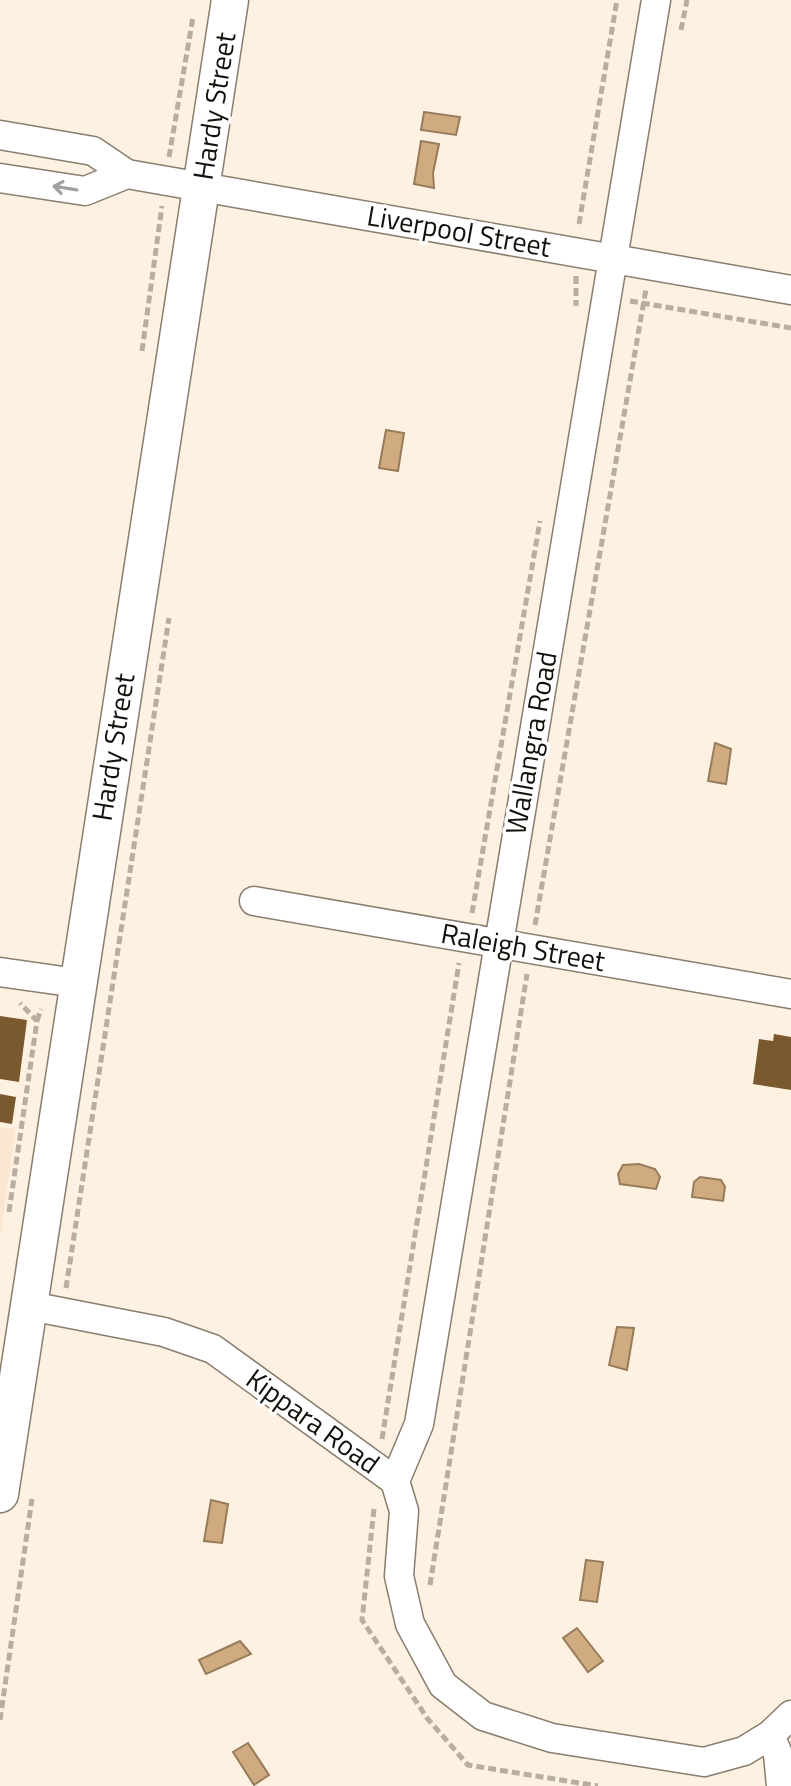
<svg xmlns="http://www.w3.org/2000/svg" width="791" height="1786" viewBox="0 0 791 1786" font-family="'Titillium Web',sans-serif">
<rect width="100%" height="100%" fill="#fff1e1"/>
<path fill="#fbe7d1" d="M0,1127L16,1129L0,1239Z"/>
<path fill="#d0ab7f" stroke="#977c5c" stroke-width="2" d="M424,112L460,117L456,135L421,130Z
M421,141L439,144L433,173L434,188L414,184Z
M386,430L404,433L398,471L379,468Z
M715,743L731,749L726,784L708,781Z
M639,1164L655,1169L660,1177L656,1189L620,1184L618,1174L623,1165Z
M700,1177L721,1180L725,1187L723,1201L692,1197L694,1182Z
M617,1327L634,1328L627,1370L609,1365Z
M211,1500L228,1504L222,1543L204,1541Z
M586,1560L603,1562L597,1602L580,1600Z
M577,1628L603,1661L588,1672L563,1638Z
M240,1641L251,1654L206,1674L199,1660Z
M248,1743L269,1775L254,1785L233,1752Z"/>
<path fill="#7b592f" d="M0,1016L27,1020L19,1082L0,1079Z
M774,1034L791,1037V1090L753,1084L759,1039L773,1041Z
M0,1094L16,1097L12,1124L0,1122Z"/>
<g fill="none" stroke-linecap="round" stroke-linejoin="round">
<defs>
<path id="minor" d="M0,135L93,151L127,174L791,290
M0,178L85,191L127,174
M254,901L791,994
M0,972L77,983
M30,1306L164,1332L213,1349L395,1481L404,1511L399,1576L410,1624L443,1685L483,1716L552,1738L704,1762L744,1751L770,1735L791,1715
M395,1481L419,1424C495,949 580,475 656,0
M770,1735L778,1754L781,1786"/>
<path id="tertiary" d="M0,1494L230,0"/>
</defs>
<use href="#minor" stroke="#897d6f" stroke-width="31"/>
<use href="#tertiary" stroke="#897d6f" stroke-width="39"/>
<path stroke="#b8ada0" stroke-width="5" stroke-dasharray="8 4" stroke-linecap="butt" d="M681,30L687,0
M169,157L193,17
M579,224L617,0
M576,276V306
M630,301L791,328
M142,351L162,206
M472,913L540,521
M535,925L646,289
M37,1021L41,1009
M9,1212L37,1021L20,1003
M66,1288L169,618
M382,1439L459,963
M374,1509L362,1620L427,1718L468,1765L598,1786
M430,1585L527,974
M0,1720L32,1499"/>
<use href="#minor" stroke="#fff" stroke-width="28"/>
<use href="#tertiary" stroke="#fff" stroke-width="36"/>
</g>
<defs><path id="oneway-shaft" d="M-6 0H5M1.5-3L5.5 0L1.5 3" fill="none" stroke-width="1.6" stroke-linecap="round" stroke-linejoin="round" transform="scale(2)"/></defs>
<use stroke="#a19f9d" href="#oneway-shaft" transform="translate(65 188) rotate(-171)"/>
<g text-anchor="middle" stroke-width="7" stroke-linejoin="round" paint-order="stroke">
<g font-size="28" fill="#130f0a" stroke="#fff">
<text transform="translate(214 106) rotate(-81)" y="10">Hardy Street</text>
<text transform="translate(459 231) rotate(10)" y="10">Liverpool Street</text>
<text transform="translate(531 743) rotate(-80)" y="10">Wallangra Road</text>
<text transform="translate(113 747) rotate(-81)" y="10">Hardy Street</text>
<text transform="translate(523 947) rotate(10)" y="10">Raleigh Street</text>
<text transform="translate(313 1421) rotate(36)" y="10">Kippara Road</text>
</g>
</g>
</svg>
